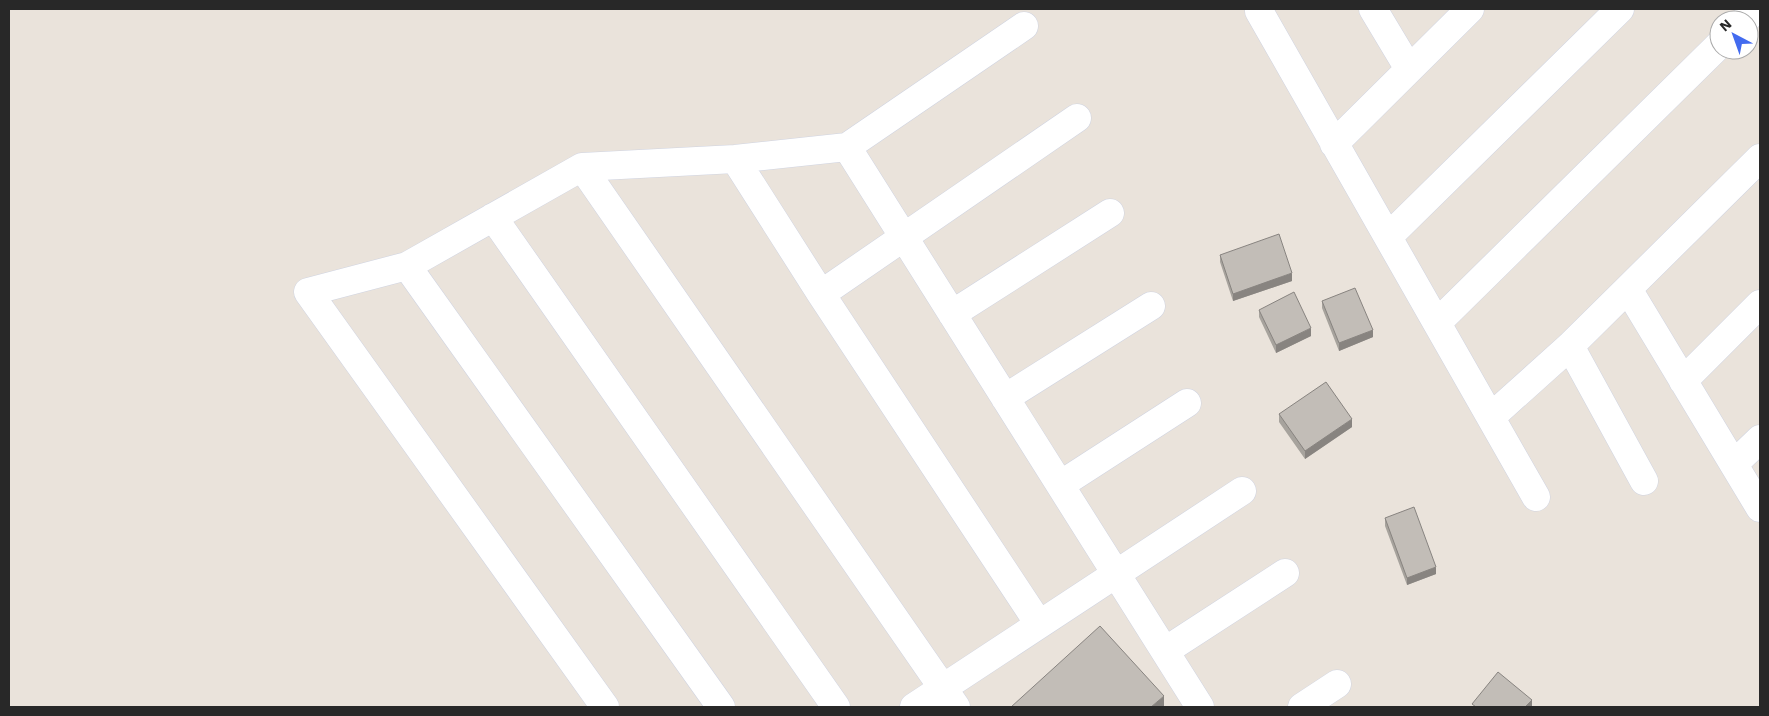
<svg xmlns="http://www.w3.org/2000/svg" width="1769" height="716" viewBox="0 0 1769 716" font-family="'Work Sans',sans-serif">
<rect width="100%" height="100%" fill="#eae3db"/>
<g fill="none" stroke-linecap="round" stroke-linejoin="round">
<defs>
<path id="street" d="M1373,9L1409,69
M1259,11L1536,497
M1745,20L1756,9
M1334,144L1470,9
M847,147L1200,707
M735,159L821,294L1039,624
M582,167L956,707
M493,217L836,707
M1388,237L1620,9
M407,266L721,707
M1628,289L1760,508
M821,294L1077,118
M952,314L1110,213
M1437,323L1719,45
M1570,346L1644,481
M1683,381L1760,304
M1005,398L1151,306
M1491,417L1570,346L1760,158
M1734,464L1760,439
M1060,485L1187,403
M1165,651L1285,573
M605,707L308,292L407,266L582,167L735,159L847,147L1024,26
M914,707L1242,491
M1302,707L1337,684"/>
</defs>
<use href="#street" stroke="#d0d4e1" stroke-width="29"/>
<use href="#street" stroke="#fff" stroke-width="28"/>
</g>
<path fill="#a7a39d" d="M1220,255L1292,281L1233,301L1220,262Z
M1322,301L1373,337L1339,351L1322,308Z
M1259,310L1311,336L1276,353L1259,317Z
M1279,414L1352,427L1305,459L1279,422Z
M1385,518L1436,574L1407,585L1385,526Z"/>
<path fill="#888480" d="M1292,273V281L1233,301V294Z
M1311,328V336L1276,353V345Z
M1373,330V337L1339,351V343Z
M1352,419V427L1305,459V451Z
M1436,567V574L1407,585V578Z
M1164,696V707H1151Z
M1532,700V707H1525Z"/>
<path fill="#c2bdb7" stroke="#888480" d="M1279,234L1292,273L1233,294L1220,255Z
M1355,288L1373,330L1339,343L1322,301Z
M1294,292L1311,328L1276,345L1259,310Z
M1326,382L1352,419L1305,451L1279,414Z
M1414,507L1436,567L1407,578L1385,518Z
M1100,626L1164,696L1151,707H1011Z
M1498,672L1532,700L1525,707H1476L1472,704Z"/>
<rect width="1769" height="716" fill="none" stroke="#282828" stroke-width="20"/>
<g transform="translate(1734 35) rotate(319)"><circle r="24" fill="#ffffff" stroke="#a9a9a9"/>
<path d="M0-4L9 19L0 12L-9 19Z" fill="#436bef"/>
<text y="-8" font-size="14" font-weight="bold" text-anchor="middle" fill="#282828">N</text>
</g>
</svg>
